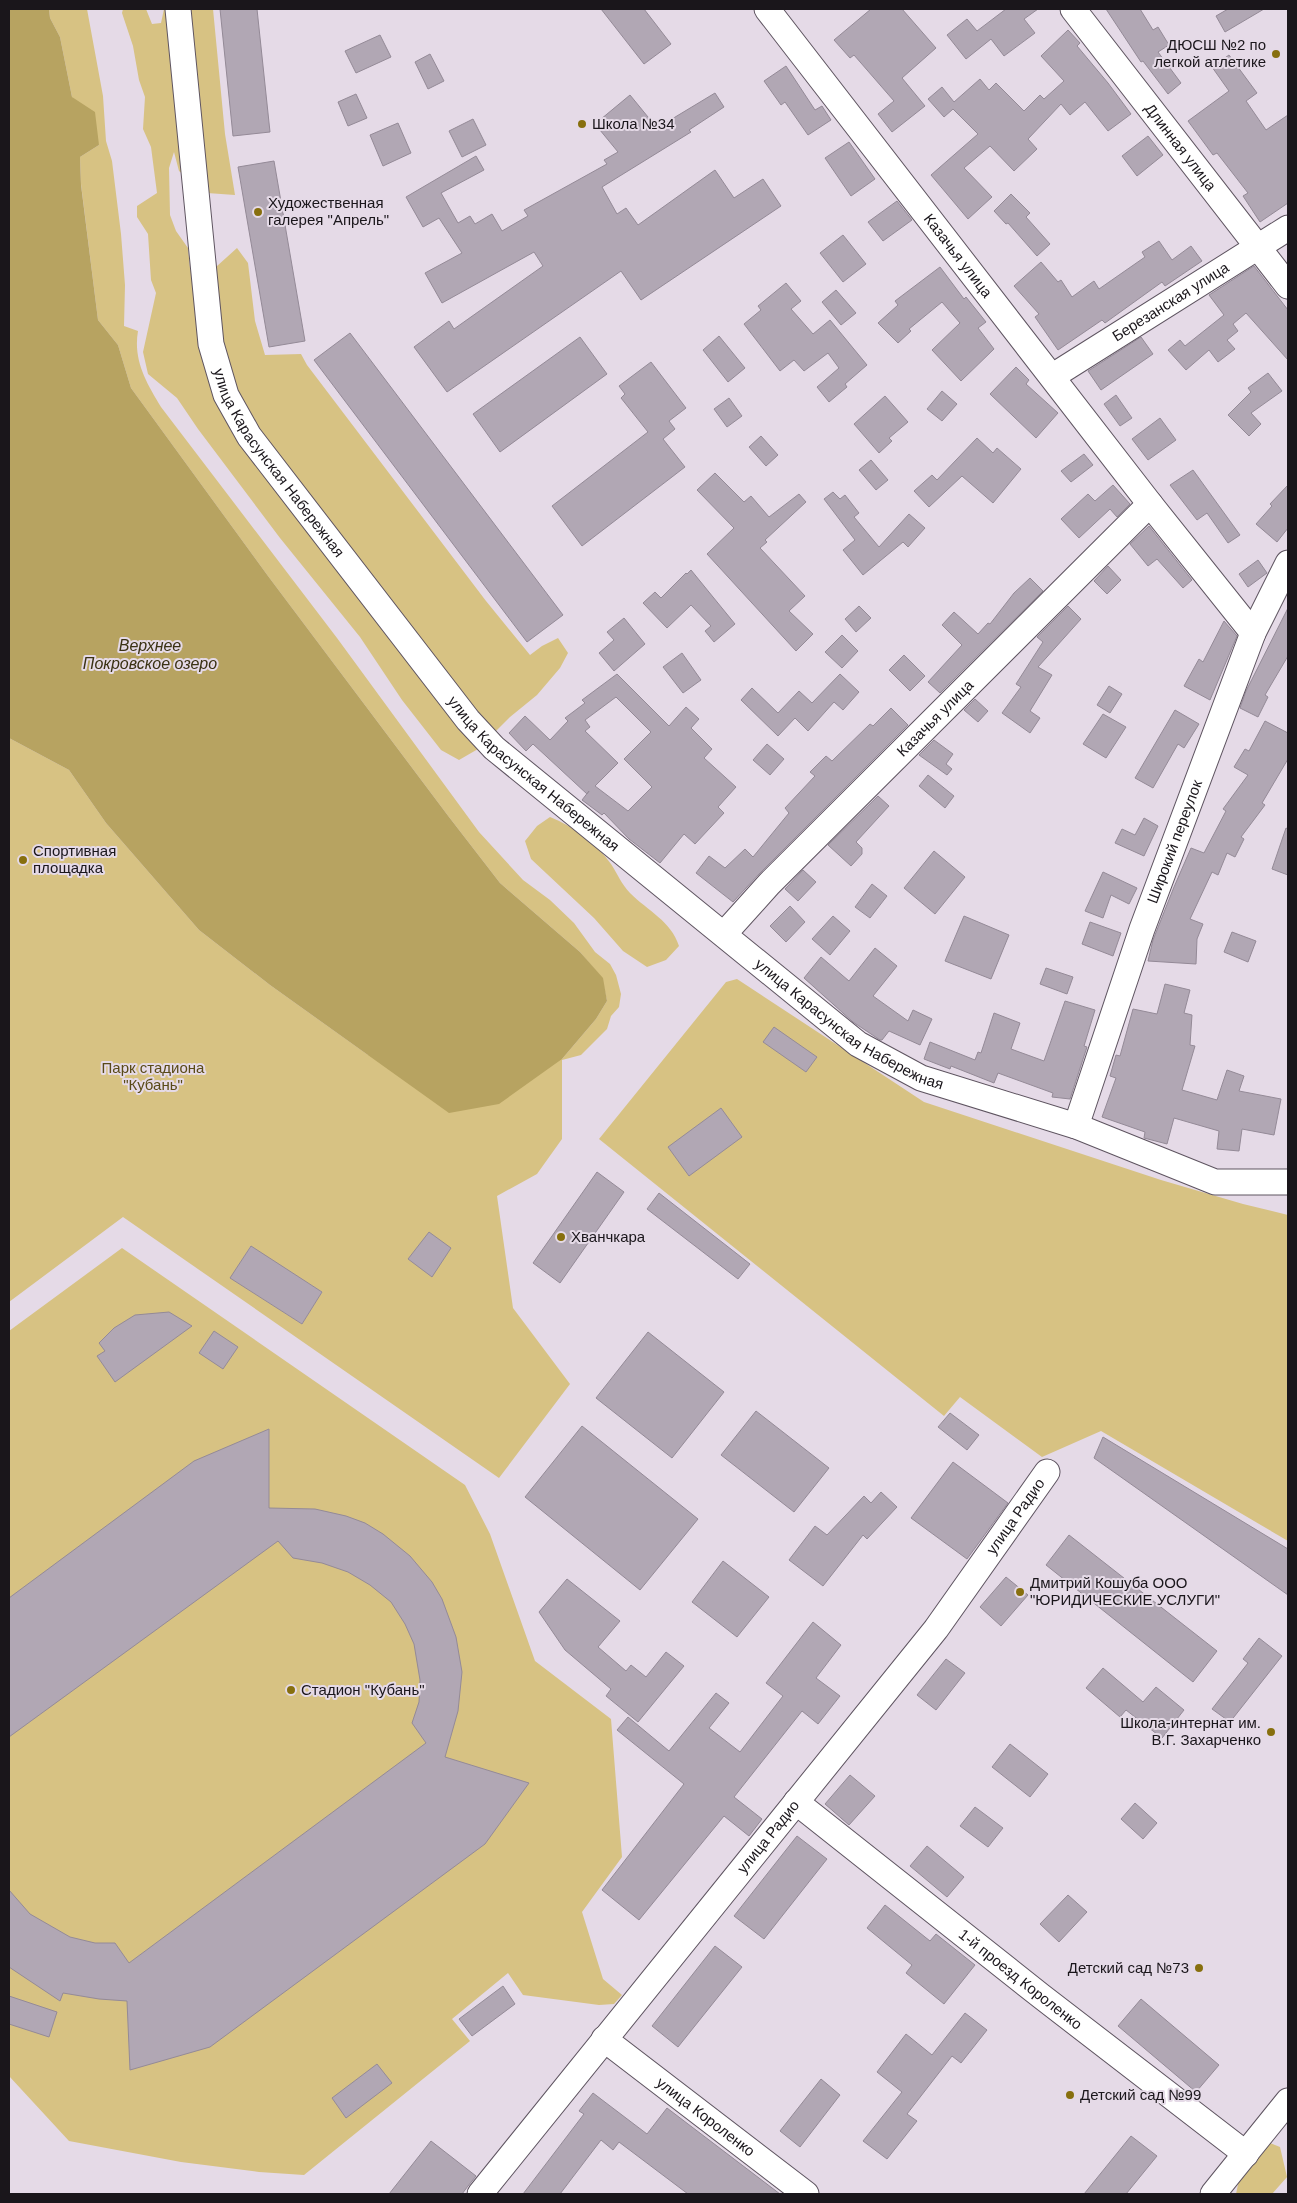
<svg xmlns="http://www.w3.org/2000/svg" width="1297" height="2203" viewBox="0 0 1297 2203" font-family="Helvetica,sans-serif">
<rect width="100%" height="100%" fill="#e5dae7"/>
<path fill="#d7c283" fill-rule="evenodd" d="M49,9H87L103,96L106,141L112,161L121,234L125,285L124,326L138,331C133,360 146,382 161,407L337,638L479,832L523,880L550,900L574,923L595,952L610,964L616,975L621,994L619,1007L611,1016L607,1029L581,1055L562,1060V1139L537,1174L497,1196L513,1308L570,1384L499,1478L123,1217L9,1302V738L69,770L106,823L199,930L270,985L368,1055L562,1059L596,1019L607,1001L602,978L580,952L500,883L449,817L268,576L131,388L118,345L98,320L81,184L80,157L99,145L72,97L60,37L50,18ZM250,1247L322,1292L302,1324L231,1278Z
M123,9H146L152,24L161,23L164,9H213L225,134L235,195L207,193L179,171L174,152L169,168L170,215L176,231L188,248L190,268L196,285L237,248L248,263L255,321L265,355L301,354L307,365L486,601L530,655L542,646L558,638L568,653L560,668L537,695L510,717L478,749L459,760L441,750L402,700L360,637L280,538L198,429L177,398L148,374L143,352L156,293L151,280L148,234L137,217V206L157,193L151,147L143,129L145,97L139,80L133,46L122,13Z
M550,817C573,826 596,843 611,864C617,873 622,885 630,893C648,911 671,921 679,946L666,960L647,967L623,951L594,918L531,859L525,841L537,826Z
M737,979L924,1102L1161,1180L1243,1204L1288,1215V1541L1101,1431L1042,1457L960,1397L944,1416L599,1139L726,982Z
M122,1248L465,1485L490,1534L535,1661L611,1719L622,1857L582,1912L603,1979L622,1995L614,2004L599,2005L523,1995L508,1973L452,2019L470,2041L304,2175L259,2172L181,2162L69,2141L9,2076V1331Z
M1265,2141L1280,2147L1287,2177L1272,2194H1236L1240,2175Z"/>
<path fill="#b7a361" d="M9,9H49L50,18L60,37L72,97L95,112L99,145L80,157L81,185L98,320L118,345L131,388L268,576L449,817L500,883L580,952L603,978L607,1001L596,1019L562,1059L499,1104L449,1113L270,985L199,930L106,823L69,770L9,738Z"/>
<path fill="#b1a7b4" stroke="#948a97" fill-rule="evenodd" d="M220,9H257L270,132L233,136Z
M601,9H644L671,44L644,64Z
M871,9H902L936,48L902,78L925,106L892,132L878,114L894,101L854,55L850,58L834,40Z
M1006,9H1038L1024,19L1035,33L1004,56L991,39L966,59L947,35L967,19L977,31Z
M1106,9H1140L1153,30L1158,27L1169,45L1158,52L1181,83L1168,94L1143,61L1141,62Z
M1228,9H1264L1225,32L1216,16Z
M1068,30L1080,43L1077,46L1108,83L1131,114L1108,131L1085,102L1070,115L1061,104L1028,139L1037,149L1014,171L990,146L964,168L992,197L968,219L931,175L978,134L953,109L944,117L928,99L942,87L954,102L980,79L989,90L996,83L1024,111L1040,95L1044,99L1064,81L1041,56Z
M380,35L391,57L356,73L345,51Z
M430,54L444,81L428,89L415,62Z
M1229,55L1257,93L1246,101L1266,130L1288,115V203L1260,222L1243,196L1248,193L1217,153L1213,155L1188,121L1229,91L1212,67Z
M786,66L815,110L822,106L831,120L808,135L785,102L781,105L764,81Z
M715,93L724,107L689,130L691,132L602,187L617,214L626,208L638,225L715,170L734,198L763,179L781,206L641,300L621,271L447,392L414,347L449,321L454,329L543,266L534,252L442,303L425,273L462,253L439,218L423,227L406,197L476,156L484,170L441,193L458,223L470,216L475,224L492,214L502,231L528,216L524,210L607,164L604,160L618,152L595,124L630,95L657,128Z
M356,94L367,118L348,126L338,102Z
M473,119L486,145L462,157L449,131Z
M398,123L411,153L383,166L370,135Z
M1148,136L1163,155L1137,176L1122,156Z
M849,142L875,179L851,196L825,158Z
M274,161L305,341L269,347L238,167Z
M1011,194L1030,213L1026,217L1050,244L1037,256L1008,223L1006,224L994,211Z
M897,201L912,220L883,241L868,222Z
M843,235L866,264L843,282L820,253Z
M1159,241L1172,260L1191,246L1202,261L1165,286L1162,282L1105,323L1102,320L1058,350L1035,317L1039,314L1014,286L1041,262L1058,282L1061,280L1072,297L1094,281L1099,289L1145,257L1142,252Z
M1254,266L1288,310V360L1246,313L1233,324L1238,331L1227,340L1235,349L1218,362L1209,350L1186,370L1168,350L1180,340L1185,346L1224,315L1209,295Z
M940,267L964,299L966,297L986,322L978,328L994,349L961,381L932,350L960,323L942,302L909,329L911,331L898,343L878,323L898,305L895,301Z
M786,283L801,301L791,309L813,334L830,320L867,365L845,384L847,387L829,402L817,387L839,368L828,353L804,371L794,360L780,371L744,324L761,310L758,306Z
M836,290L856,313L841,325L822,302Z
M350,333L563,615L527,642L314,360Z
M719,336L745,368L728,382L703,350Z
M580,337L607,374L500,452L473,414Z
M1141,337L1153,354L1101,390L1088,371Z
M651,362L686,408L669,421L675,429L663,439L685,467L582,546L552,506L648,432L621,398L625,394L619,386Z
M1016,367L1029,380L1026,384L1058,413L1036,438L990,394Z
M1268,373L1282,391L1251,413L1261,424L1249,436L1228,415L1251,392L1248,388Z
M942,391L957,404L942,421L927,409Z
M1116,395L1132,418L1120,426L1104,404Z
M885,396L908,422L889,438L892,441L879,453L854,424Z
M729,398L742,416L727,427L714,409Z
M1160,418L1176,440L1148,460L1132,439Z
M761,436L778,455L766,466L749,447Z
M977,438L993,453L997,448L1021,469L993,503L962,476L929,507L914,491L932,475L937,480Z
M1084,454L1093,465L1071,482L1061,471Z
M871,460L888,480L876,490L859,470Z
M1193,470L1240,535L1228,543L1207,513L1197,520L1170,485Z
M715,473L744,502L751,496L769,517L799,494L806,502L765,540L767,542L760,548L805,596L789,611L813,634L796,651L707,554L734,528L697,490Z
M1113,485L1130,504L1117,517L1110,509L1079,538L1061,519L1088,494L1095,501Z
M1288,485V528L1277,542L1256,524L1272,506L1270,504Z
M833,492L840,499L845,495L859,513L854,517L879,547L909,514L925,528L908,547L903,542L863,575L843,550L855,540L824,499Z
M1149,526L1192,580L1183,588L1157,559L1148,566L1130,544Z
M1258,560L1267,573L1248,587L1239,574Z
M1108,566L1121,580L1107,594L1094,581Z
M691,570L735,624L714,642L705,631L711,626L691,605L667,628L643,603L655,592L661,598L686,573L687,574Z
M1030,578L1043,591L940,693L928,682L962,645L942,625L954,612L978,634L988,623L990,624L1014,593Z
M859,606L871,618L856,632L845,619Z
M1068,606L1081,619L1038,667L1052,675L1030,711L1040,718L1030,733L1002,713L1021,687L1016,684L1043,642L1037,637Z
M1288,608V656L1265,695L1268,697L1258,717L1240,708L1246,691Z
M624,618L645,644L614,671L599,653L614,640L607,632Z
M1224,621L1237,636L1210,700L1184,686L1199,659L1203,662Z
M842,635L858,651L842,668L825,652Z
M682,653L701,680L683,693L663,667Z
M904,655L925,676L910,691L889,670Z
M617,674L669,726L686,707L699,719L691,728L712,749L704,758L736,787L718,807L724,813L695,844L684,834L660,863L629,839L604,813L602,815L582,800L589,791L587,794L533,744L526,751L509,733L525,716L550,740L568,721L565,718L585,703L582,700ZM616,697L651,732L624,759L652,787L628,811L595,786L618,763L585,731L590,727L585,720Z
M840,674L859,692L843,710L834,702L808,731L795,718L778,736L741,700L752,688L778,713L799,691L812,703Z
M1109,686L1122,694L1110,713L1097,705Z
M975,699L988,711L978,722L964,710Z
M891,708L908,725L759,874L733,902L696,873L709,856L725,868L745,849L753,857L789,813L785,808L815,776L810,772L826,756L832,761L870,724L873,726Z
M1175,710L1199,724L1184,748L1178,744L1153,788L1135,778Z
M1103,714L1126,727L1106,758L1083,744Z
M1265,721L1288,733V759L1262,803L1265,805L1241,837L1244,839L1235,857L1227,853L1218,875L1212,872L1190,919L1203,924L1197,939L1196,964L1148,961L1153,940L1174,887L1191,848L1204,853L1226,811L1223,809L1248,775L1234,767L1245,749L1249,751Z
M934,740L953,754L946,764L952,769L947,775L919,755Z
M767,744L784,759L770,775L753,760Z
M928,775L954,796L945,808L919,786Z
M878,796L889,806L856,842L862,848V854L851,866L828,845Z
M1144,818L1158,826L1144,856L1115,843L1122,829L1135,835Z
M1286,828L1288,829V875L1272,869Z
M934,851L965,877L935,914L904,888Z
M803,870L816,882L798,901L785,889Z
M1103,872L1137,888L1129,904L1111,895L1103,918L1085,911Z
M872,884L887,896L870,918L855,907Z
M790,906L805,922L786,942L770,926Z
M833,916L850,931L830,955L812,939Z
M964,916L1009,935L991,979L945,961Z
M1090,922L1121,933L1113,956L1082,944Z
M1232,932L1256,941L1248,962L1224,952Z
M875,948L897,966L873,996L908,1021L913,1010L932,1019L920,1045L889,1031L882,1040H880L853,1022L804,978L821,957L849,981Z
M1046,968L1073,977L1067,994L1040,984Z
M1165,984L1190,990L1184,1013L1192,1015L1190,1045L1195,1046L1182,1090L1217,1100L1227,1070L1244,1076L1239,1091L1281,1099L1274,1135L1242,1129L1239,1151L1217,1149L1219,1131L1174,1118L1167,1144L1144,1138L1145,1132L1102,1117L1116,1078L1110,1076L1116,1055L1120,1056L1133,1009L1157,1014Z
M1065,1001L1095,1010L1084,1046L1087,1047L1070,1099L1052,1097L1053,1093L998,1073L994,1083L951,1066L950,1069L924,1059L930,1042L975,1060L978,1052L981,1053L994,1013L1020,1023L1011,1049L1044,1061Z
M774,1027L817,1057L806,1072L763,1042Z
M721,1108L742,1137L689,1176L668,1147Z
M597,1172L624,1192L560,1283L533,1263Z
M659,1193L750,1264L738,1279L647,1209Z
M429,1232L451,1248L432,1277L408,1259Z
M251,1246L322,1292L302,1324L230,1278Z
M169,1312L192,1326L115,1382L97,1356L105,1351L99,1343L114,1328L135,1315Z
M214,1331L238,1347L223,1369L199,1353Z
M648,1332L724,1392L672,1458L596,1398Z
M756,1411L829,1468L794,1512L721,1455Z
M950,1413L979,1435L967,1450L938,1427Z
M582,1426L698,1519L640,1590L525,1497Z
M269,1429V1508L315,1509L346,1516L365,1523L383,1534L410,1556L432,1582L442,1599L456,1637L462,1672L458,1711L445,1757L529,1783L485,1844L210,2047L130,2070L127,2001L99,1999L63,1993L60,2001L9,1967V1890L30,1914L70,1937L95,1943H115L129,1963L426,1743L412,1723L419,1702L420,1680L414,1644L405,1624L391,1602L370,1585L348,1572L322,1563L293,1558L278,1541L9,1737V1598L194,1461Z
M1103,1437L1288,1549V1595L1094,1458Z
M953,1462L1008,1503L967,1559L911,1518Z
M881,1492L897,1507L867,1539L863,1535L823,1586L789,1560L815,1526L827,1535L864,1496L871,1503Z
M1069,1535L1217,1651L1193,1682L1046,1565Z
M723,1561L769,1597L737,1637L692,1602Z
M1006,1577L1028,1595L1001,1626L980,1607Z
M567,1579L620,1621L598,1647L626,1671L631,1665L646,1677L666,1652L684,1666L638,1722L606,1696L611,1689L565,1650L539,1612Z
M813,1622L841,1645L816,1678L840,1696L818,1724L802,1711L734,1797L762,1819L749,1836L724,1816L639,1920L602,1890L684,1784L617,1730L628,1717L669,1751L716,1693L729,1703L709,1728L740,1752L783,1696L766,1683Z
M1259,1638L1282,1656L1230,1722L1212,1709L1248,1663L1243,1659Z
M946,1659L965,1673L936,1710L917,1695Z
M1103,1668L1143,1702L1156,1687L1184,1710L1162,1738L1126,1710L1120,1717L1086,1688Z
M1010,1744L1048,1774L1030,1797L992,1767Z
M850,1775L875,1796L849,1825L825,1804Z
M1135,1803L1157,1823L1143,1839L1121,1819Z
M975,1807L1003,1828L988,1847L960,1826Z
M797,1836L827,1859L764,1939L734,1916Z
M927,1846L964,1877L947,1897L910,1866Z
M1068,1895L1087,1912L1059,1942L1040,1924Z
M885,1905L930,1941L936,1934L975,1965L944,2004L906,1973L912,1965L867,1928Z
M715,1946L742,1967L678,2047L652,2026Z
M503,1986L515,2004L472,2036L459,2019Z
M9,1996L57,2012L49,2037L9,2024Z
M1141,1999L1219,2065L1196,2092L1118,2026Z
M965,2013L987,2030L961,2063L952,2056L907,2114L917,2121L887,2159L863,2141L902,2092L877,2072L906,2034L932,2055Z
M377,2064L392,2083L346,2118L332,2098Z
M821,2079L840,2095L800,2147L780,2131Z
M593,2093L647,2134L667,2108L780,2194H688L619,2142L613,2150L601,2140L560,2194H523L584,2114L579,2111Z
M1131,2136L1157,2156L1126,2194H1084Z
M431,2141L476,2176L468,2186L462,2194H389Z"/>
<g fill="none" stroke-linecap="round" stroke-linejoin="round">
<defs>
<g id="minor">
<path id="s1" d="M178,9L211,344L226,395L249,436L468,720L494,748L858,1044L921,1078L1076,1126L1215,1182H1288"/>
<path id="s2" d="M767,9L1150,504L1253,633"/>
<path id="s3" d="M1073,9L1288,286"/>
<path id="s4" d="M1053,376L1288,228"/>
<path id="s5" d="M724,934L769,884L1150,504"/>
<path id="s6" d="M1076,1126L1142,929L1253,633L1288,563"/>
<path id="s7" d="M796,1802L1041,1996L1246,2154"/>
<path id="s8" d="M604,2039L806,2194"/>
<path id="s9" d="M480,2194L936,1629L1047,1472"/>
<path d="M1213,2194L1288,2101"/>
</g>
</defs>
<use href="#minor" stroke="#5e5460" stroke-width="27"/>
<use href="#minor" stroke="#fff" stroke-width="25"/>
</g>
<g fill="#876f0e" stroke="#e5dae7" stroke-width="2">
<circle cx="1276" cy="54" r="5"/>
<circle cx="582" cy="124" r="5"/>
<circle cx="258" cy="212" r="5"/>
<circle cx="23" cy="860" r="5"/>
<circle cx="561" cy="1237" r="5"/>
<circle cx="1020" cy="1592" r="5"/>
<circle cx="291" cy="1690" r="5"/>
<circle cx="1271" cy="1732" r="5"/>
<circle cx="1199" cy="1968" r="5"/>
<circle cx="1070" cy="2095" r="5"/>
</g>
<g text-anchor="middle" stroke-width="4" stroke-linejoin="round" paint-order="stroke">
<g font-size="15" fill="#1a161b" stroke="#e5dae7" text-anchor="start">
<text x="1266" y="50" text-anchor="end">ДЮСШ №2 по<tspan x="1266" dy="17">легкой атлетике</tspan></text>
<text x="592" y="129">Школа №34</text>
<text x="268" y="208">Художественная<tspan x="268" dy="17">галерея "Апрель"</tspan></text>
<text x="33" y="856">Спортивная<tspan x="33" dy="17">площадка</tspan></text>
<text x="571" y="1242">Хванчкара</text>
<text x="1030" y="1588">Дмитрий Кошуба ООО<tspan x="1030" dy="17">"ЮРИДИЧЕСКИЕ УСЛУГИ"</tspan></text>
<text x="301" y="1695">Стадион "Кубань"</text>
<text x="1261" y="1728" text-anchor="end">Школа-интернат им.<tspan x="1261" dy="17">В.Г. Захарченко</tspan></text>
<text x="1189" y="1973" text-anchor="end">Детский сад №73</text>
<text x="1080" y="2100">Детский сад №99</text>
</g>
<g font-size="15" fill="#1a161b" stroke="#e5dae7">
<text dy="5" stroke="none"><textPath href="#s3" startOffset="175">Длинная улица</textPath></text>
<text dy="5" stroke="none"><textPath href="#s2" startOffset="312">Казачья улица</textPath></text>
<text dy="5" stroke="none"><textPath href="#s4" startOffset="139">Березанская улица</textPath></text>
<text dy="5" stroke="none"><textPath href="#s1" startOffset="475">улица Карасунская Набережная</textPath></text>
<text dy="5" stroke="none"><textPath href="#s5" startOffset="302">Казачья улица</textPath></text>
<text dy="5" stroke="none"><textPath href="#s1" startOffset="880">улица Карасунская Набережная</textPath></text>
<text dy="5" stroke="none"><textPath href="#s6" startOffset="301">Широкий переулок</textPath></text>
<text dy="5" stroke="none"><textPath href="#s1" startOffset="1285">улица Карасунская Набережная</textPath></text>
<text dy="5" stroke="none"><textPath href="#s9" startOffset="864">улица Радио</textPath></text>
<text dy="5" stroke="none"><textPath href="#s9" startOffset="459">улица Радио</textPath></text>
<text dy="5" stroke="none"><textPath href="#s7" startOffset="286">1-й проезд Короленко</textPath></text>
<text dy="5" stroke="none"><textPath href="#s8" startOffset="128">улица Короленко</textPath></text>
</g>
<g font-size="15" fill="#594a17" stroke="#e5dae7">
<text x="153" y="1073">Парк стадиона<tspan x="153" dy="17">"Кубань"</tspan></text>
</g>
<g font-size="16" font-style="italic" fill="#3a3113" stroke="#e5dae7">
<text x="150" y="651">Верхнее<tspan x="150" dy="18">Покровское озеро</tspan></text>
</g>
</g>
<rect width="1297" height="2203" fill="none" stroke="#1a161b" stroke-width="20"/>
</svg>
